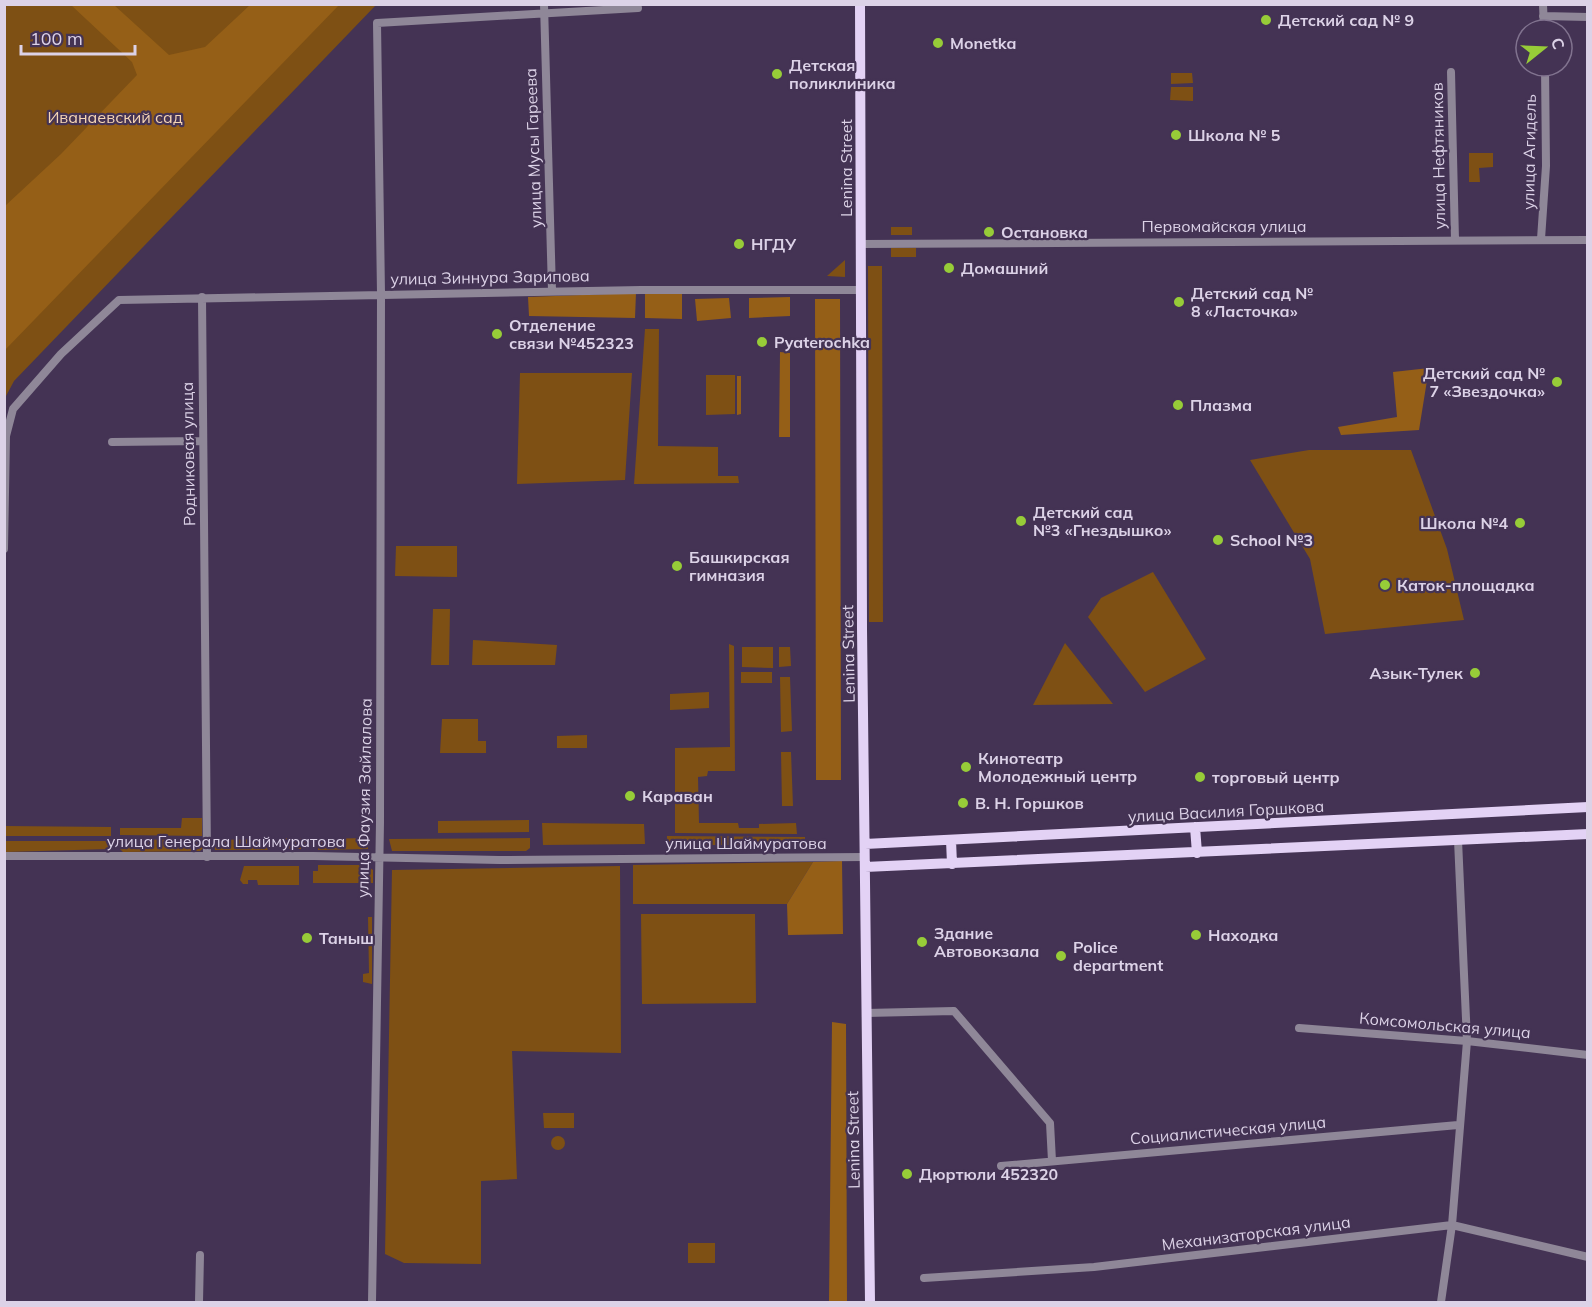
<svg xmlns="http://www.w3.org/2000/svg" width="1592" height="1307" viewBox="0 0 1592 1307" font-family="Mulish,sans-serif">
<rect width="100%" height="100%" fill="#443354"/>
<path fill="#7e5014" d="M5,5H376L14,381L5,398Z
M1171,73H1192L1193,83L1171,84Z
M1171,87H1193V101L1170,100Z
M1469,153H1493V167L1479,168L1480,182H1469Z
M891,227H912V235H891Z
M891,248H916V257H891Z
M845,260V277L827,276Z
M868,266H882L883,622H869Z
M645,329H659L658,446L718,447V476H738L739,483L634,484Z
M520,373H632L625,480L517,484Z
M706,375H735V414L706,415Z
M1309,450H1411L1447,549L1464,620L1325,634L1310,559L1250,460Z
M396,546H457V577L395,576Z
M1153,572L1206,659L1145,692L1088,617L1101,598Z
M433,609H450L449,665H431Z
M473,640L557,645L555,665H472Z
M1065,643L1113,704L1033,705Z
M729,644L734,646L735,771H708L707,776L698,777L699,823H738L739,828H759V824L796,823L797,834L675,833V748L730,747Z
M742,647H773V668L742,667Z
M779,647H790L791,666L779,667Z
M741,672H772V683H741Z
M780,677H790L792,731L781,732Z
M709,692V708L670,710V694Z
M442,719H478V741H486V753H440Z
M587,735V748H557V736Z
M781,752H791L793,806H782Z
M182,818H202V836L120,835V828H181Z
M529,820V832L438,833V821Z
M542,823L644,824L645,844L543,845Z
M5,826L111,827V836H5Z
M667,836L805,837V845H667Z
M278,838L314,839V845H301V849L278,848Z
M368,838V849L318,850V839Z
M530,838V848L526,851H392L389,839Z
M203,839V848L200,851L123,852L120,849V840Z
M270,839V848L267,850H215L213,840Z
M4,841H110V849L5,852Z
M813,862L787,904H633V865Z
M318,865H366L373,870V883H313V871H318Z
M244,866H299V885H258L257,880H248V884H243L240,880Z
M620,866L621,1053L512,1051L517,1179L481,1181V1264L404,1263L385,1254L392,870Z
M641,914H755L756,1003L642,1004Z
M368,917H372V984L363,982V974L369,973Z
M543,1113H574V1128H544Z
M551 1143a7 7 0 1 1 14 0a7 7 0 1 1-14 0Z
M688,1243H715V1263H688Z"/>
<path fill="#955f17" d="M71,5H114L169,55L205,47L250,5H339L5,350V206L61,154L137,75L132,62Z
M636,293L635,318L529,316L528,297Z
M682,293V319L645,318V294Z
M790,297V316L749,318V298Z
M729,298L731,318L697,321L695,299Z
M815,299H840L841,780H816Z
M780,352L790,353V437H779Z
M1429,368L1419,430L1341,435L1338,427L1397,417L1393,372Z
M737,376H741V414L737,415Z
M842,861L843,934L788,935L787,904L813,862Z
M832,1022L846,1024L847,1302H829Z"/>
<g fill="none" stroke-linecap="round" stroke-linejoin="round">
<path stroke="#8f8798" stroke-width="8" d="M544,4L552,291
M1543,4L1544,30
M1543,16L1588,17
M1451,72L1455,240
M1541,239L1546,166L1545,66
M861,244L1588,240
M202,297L207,857
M112,442L202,441
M4,549L6,436L13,409L61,354L119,300L641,290H861
M4,856H314L499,860L865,857
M866,1013L954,1011L1050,1123L1052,1161
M1299,1028L1467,1041L1588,1055
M1001,1166L1458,1125
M924,1278L1094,1267L1452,1225L1588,1257
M199,1302L200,1255
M372,1302L380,822L381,294L377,23L638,8
M1441,1302L1452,1225L1467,1041L1458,840"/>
<path stroke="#e3d2f5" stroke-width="10" d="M860,4L862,629L870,1302
M1195,827L1197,853
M951,840L952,864
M865,844L1588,807
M865,867L1588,834"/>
</g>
<g fill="#97cc38" stroke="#443354" stroke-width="2">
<circle cx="1266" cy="20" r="6"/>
<circle cx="938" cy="43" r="6"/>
<circle cx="777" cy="74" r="6"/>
<circle cx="1176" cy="135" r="6"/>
<circle cx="989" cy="232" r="6"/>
<circle cx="739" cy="244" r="6"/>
<circle cx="949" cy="268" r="6"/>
<circle cx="1179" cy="302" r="6"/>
<circle cx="497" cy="334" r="6"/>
<circle cx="762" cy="342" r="6"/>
<circle cx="1557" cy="382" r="6"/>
<circle cx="1178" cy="405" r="6"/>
<circle cx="1021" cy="521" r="6"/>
<circle cx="1520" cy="523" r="6"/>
<circle cx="1218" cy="540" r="6"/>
<circle cx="677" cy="566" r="6"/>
<circle cx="1385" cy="585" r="6"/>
<circle cx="1475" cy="673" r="6"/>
<circle cx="966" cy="767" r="6"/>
<circle cx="1200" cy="777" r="6"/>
<circle cx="630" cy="796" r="6"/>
<circle cx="963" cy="803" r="6"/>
<circle cx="1196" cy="935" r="6"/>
<circle cx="307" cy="938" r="6"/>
<circle cx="922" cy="942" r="6"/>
<circle cx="1061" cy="956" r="6"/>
<circle cx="907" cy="1174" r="6"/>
</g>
<g text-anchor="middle" stroke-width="4.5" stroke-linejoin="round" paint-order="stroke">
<g font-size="16" font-weight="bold" fill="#dcd2e7" stroke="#443354" text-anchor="start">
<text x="1278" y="26">Детский сад № 9</text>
<text x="950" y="49">Monetka</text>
<text x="789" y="71">Детская<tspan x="789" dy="18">поликлиника</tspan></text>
<text x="1188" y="141">Школа № 5</text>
<text x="1001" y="238">Остановка</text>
<text x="751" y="250">НГДУ</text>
<text x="961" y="274">Домашний</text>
<text x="1191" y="299">Детский сад №<tspan x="1191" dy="18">8 «Ласточка»</tspan></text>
<text x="509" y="331">Отделение<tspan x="509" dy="18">связи №452323</tspan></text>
<text x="774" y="348">Pyaterochka</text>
<text x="1545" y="379" text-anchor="end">Детский сад №<tspan x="1545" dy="18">7 «Звездочка»</tspan></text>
<text x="1190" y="411">Плазма</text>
<text x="1033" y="518">Детский сад<tspan x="1033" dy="18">№3 «Гнездышко»</tspan></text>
<text x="1508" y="529" text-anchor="end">Школа №4</text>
<text x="1230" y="546">School №3</text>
<text x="689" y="563">Башкирская<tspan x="689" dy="18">гимназия</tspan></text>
<text x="1397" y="591">Каток-площадка</text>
<text x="1463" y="679" text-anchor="end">Азык-Тулек</text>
<text x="978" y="764">Кинотеатр<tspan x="978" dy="18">Молодежный центр</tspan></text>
<text x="1212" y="783">торговый центр</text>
<text x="642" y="802">Караван</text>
<text x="975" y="809">В. Н. Горшков</text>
<text x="934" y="939">Здание<tspan x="934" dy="18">Автовокзала</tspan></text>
<text x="1208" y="941">Находка</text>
<text x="319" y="944">Таныш</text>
<text x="1073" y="953">Police<tspan x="1073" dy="18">department</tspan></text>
<text x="919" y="1180">Дюртюли 452320</text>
</g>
<g font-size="16" fill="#f6d6b6" stroke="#443354">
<text x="115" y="123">Иванаевский сад</text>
</g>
<g font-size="16" fill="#dcd2e7" stroke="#443354">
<text transform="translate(533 148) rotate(-92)" y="6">улица Мусы Гареева</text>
<text transform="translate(1529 152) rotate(-89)" y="6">улица Агидель</text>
<text transform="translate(1438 156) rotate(-91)" y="6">улица Нефтяников</text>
<text transform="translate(846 168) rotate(-90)" y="6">Lenina Street</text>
<text x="1224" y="232">Первомайская улица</text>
<text transform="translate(490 277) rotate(-1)" y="6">улица Зиннура Зарипова</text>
<text transform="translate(188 454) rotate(-91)" y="6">Родниковая улица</text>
<text transform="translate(848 654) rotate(-91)" y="6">Lenina Street</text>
<text transform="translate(364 798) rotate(-89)" y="6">улица Фаузия Зайлалова</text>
<text transform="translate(1226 811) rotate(-3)" y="6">улица Василия Горшкова</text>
<text x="226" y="847">улица Генерала Шаймуратова</text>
<text x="746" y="849">улица Шаймуратова</text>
<text transform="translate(1445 1025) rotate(5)" y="6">Комсомольская улица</text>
<text transform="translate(1228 1130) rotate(-5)" y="6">Социалистическая улица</text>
<text transform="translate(853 1140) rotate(-91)" y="6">Lenina Street</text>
<text transform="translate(1256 1233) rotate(-7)" y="6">Механизаторская улица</text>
</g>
</g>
<rect width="1592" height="1307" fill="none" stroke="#dcd2e7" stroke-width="12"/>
<g transform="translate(1544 48) rotate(72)"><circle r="28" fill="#443354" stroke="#81738f" stroke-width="1.5"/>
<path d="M0-4.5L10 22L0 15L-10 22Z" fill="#97cc38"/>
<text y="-9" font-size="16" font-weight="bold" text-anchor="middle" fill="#dcd2e7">С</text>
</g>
<path d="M21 45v9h114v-9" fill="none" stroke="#dcd2e7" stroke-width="3"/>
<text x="30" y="45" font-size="18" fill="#dcd2e7" stroke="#443354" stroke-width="4.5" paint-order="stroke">100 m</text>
</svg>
